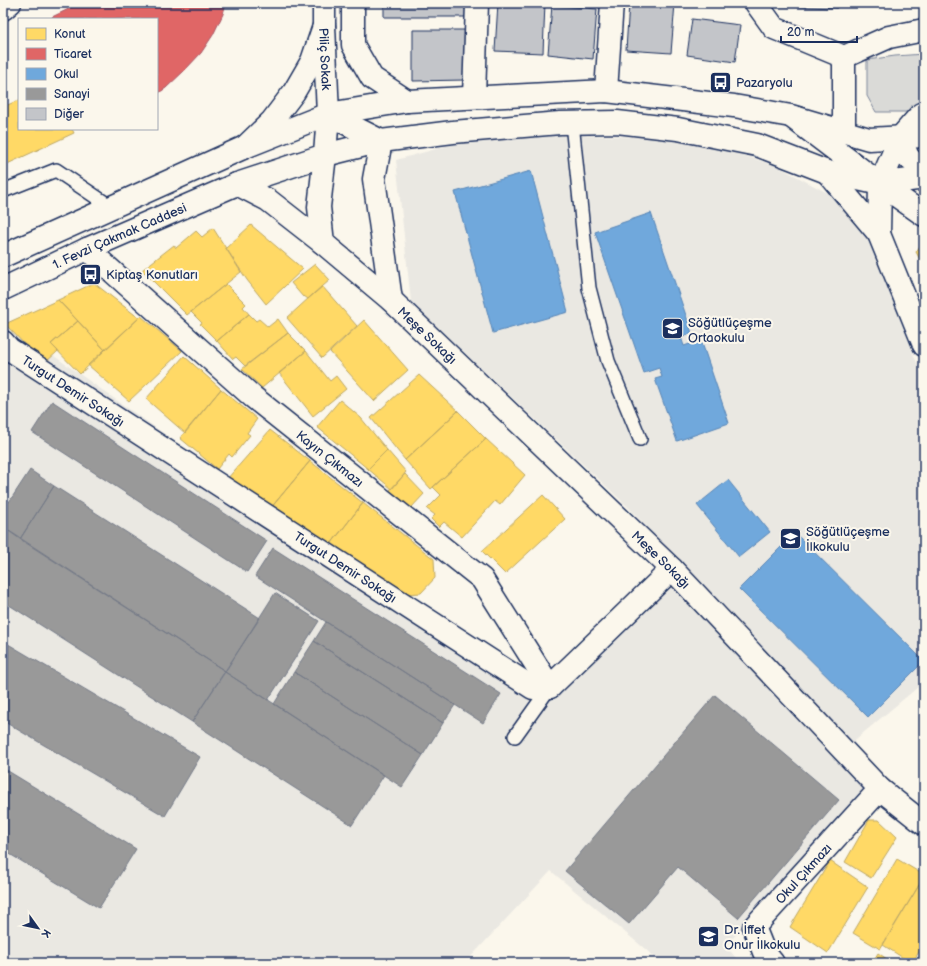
<svg xmlns="http://www.w3.org/2000/svg" width="927" height="966" viewBox="0 0 927 966" font-family="'Balsamiq Sans',sans-serif">
<rect width="100%" height="100%" fill="#fbf7ec"/>
<filter id="ink" filterUnits="userSpaceOnUse"><feTurbulence type="fractalNoise" baseFrequency=".025" numOctaves="2"/><feDisplacementMap in="SourceGraphic" scale="8" xChannelSelector="R" yChannelSelector="G"/><feConvolveMatrix kernelMatrix="1 2 1 2 8 2 1 2 1" color-interpolation-filters="sRGB"/></filter>
<g filter="url(#ink)">
<path fill="#eae8e2" d="M571,135L644,137L711,145L777,166L863,212L914,356L924,378V682L850,744L879,771L726,946L740,963H662L551,871L465,963H3V320L534,695L687,570L627,506L411,302L396,160L461,142Z"/>
<path fill="#dadad7" stroke="#7a849a" d="M924,54V110L909,112H876L867,96V60L895,56Z"/>
<path fill="#ffd966" stroke="#bba664" d="M19,100V129H72L74,133L3,166V107Z
M251,225L303,269L266,304L247,280L226,248Z
M213,228L241,272L187,315L142,270L174,245L176,248L196,231L202,237Z
M924,240V267L916,252Z
M315,264L330,280L308,299L304,296L303,297L291,283Z
M94,283L139,318L105,350L58,300Z
M226,284L246,304L243,307L249,314L217,341L200,324L202,323L191,312Z
M322,286L357,326L322,358L287,318Z
M58,300L78,321L51,344L58,351L45,363L31,351L5,324Z
M249,314L256,321L259,319L268,327L278,319L288,333L245,366L236,357L233,359L217,341Z
M141,316L182,351L129,401L88,365Z
M364,320L408,370L374,401L330,352Z
M78,321L105,350L80,374L51,344Z
M288,333L306,351L262,388L242,369Z
M306,351L330,381L336,376L346,389L313,416L279,373Z
M184,356L221,389L185,433L146,399Z
M419,375L458,411L405,460L371,418Z
M221,389L257,419L247,433L250,435L232,457L229,454L217,469L180,438Z
M340,400L361,418L387,450L368,469L317,427Z
M458,411L486,439L431,489L405,460Z
M270,430L310,461L270,509L227,479Z
M486,439L525,475L500,505L495,501L462,537L444,522L439,527L431,519L435,515L427,509L441,495L433,487Z
M387,450L406,472L392,489L368,469Z
M310,461L363,503L327,549L270,509Z
M405,474L424,494L411,508L389,491Z
M543,495L565,519L505,574L482,551Z
M363,503L434,559L435,578L421,593L393,595L327,549Z
M869,820H879L897,837L871,878L845,862Z
M897,859L924,875V877L880,949L853,933Z
M830,861L868,887L828,953L790,927Z
M924,877V944L912,963H911L883,945Z
M878,953L893,963H872Z"/>
<path fill="#e06666" stroke="#a55664" d="M81,3H226L223,14L213,35L201,53L185,70L166,88L157,94V19H53L52,17Z"/>
<path fill="#6fa8dc" stroke="#5684b6" d="M531,171L568,312L493,333L455,192Z
M651,213L692,333L681,337L684,346L701,340L729,423L677,441L655,379L662,377L659,368L644,373L595,232Z
M728,480L770,532L739,557L697,505Z
M795,533L924,661L868,717L739,589Z"/>
<path fill="#999" stroke="#737987" d="M52,401L267,541L247,572L32,432Z
M30,470L54,486L20,539L3,527V498L9,502Z
M54,486L260,618L225,671L20,539Z
M3,527L225,671L192,722L3,601Z
M273,548L501,694L483,723L255,576Z
M275,593L319,621L268,700L225,672Z
M326,622L455,705L443,723L314,641Z
M3,641L200,757L165,816L3,721Z
M314,641L443,723L423,755L294,672Z
M225,672L384,775L352,825L192,722Z
M294,672L423,755L402,787L274,704Z
M715,695L839,800L738,918L678,867L629,924L565,871Z
M3,768L136,849L99,908L3,850Z"/>
<path fill="#c3c5c9" stroke="#1b2f5e" d="M384,3H469V17H384Z
M498,3H545L543,53L495,51Z
M629,3H675L671,53L626,50Z
M687,3H744V7L687,4Z
M776,3H837V8L776,6Z
M552,5L597,9L593,59L548,54Z
M692,19L740,25L735,62L687,55Z
M413,30H465V80L413,81Z"/>
<g fill="none" stroke-linecap="round" stroke-linejoin="round">
<defs>
<path id="service" d="M572,123L589,288L608,361L640,439
M3,191L56,170L111,207
M515,736L550,687"/>
<g id="minor">
<path d="M756,3L774,28L844,57"/>
<path d="M3,9L10,3"/>
<path d="M606,91L612,3"/>
<path d="M474,97L477,3"/>
<path d="M844,132V57L889,37L924,30"/>
<path d="M381,141L374,179L391,300"/>
<path id="s1" d="M237,184L268,200L323,243L391,300L672,569L880,789L924,824"/>
<path d="M323,243L319,207L325,155"/>
<path id="s2" d="M87,249L253,397L482,579L550,687"/>
<path id="s3" d="M3,342L9,349L533,688L550,687L672,569"/>
<path id="s4" d="M773,963L764,952L754,927L880,789"/>
</g>
<g id="tertiary">
<path id="s5" d="M324,3V26L328,114"/>
<path d="M353,3V45L372,78L407,101"/>
<path d="M792,117L880,184L924,215"/>
<path d="M245,147L272,121L294,92L312,61L324,26"/>
<path d="M827,172L879,234L924,345"/>
</g>
<g id="secondary">
<path d="M900,138L908,157L924,172"/>
<path d="M325,155L328,114L381,141"/>
<path d="M879,234L880,184L900,138L921,114L924,113"/>
<path d="M3,256L245,147L328,114L407,101L606,91L734,106L791,116L869,139L924,136"/>
<path id="s6" d="M3,289L87,249L237,184L325,155L381,141L453,132L560,123L617,122L678,129L757,145L827,172L880,184L924,178"/>
</g>
</defs>
<use href="#service" stroke="#1b2f5e" stroke-width="16"/>
<use href="#minor" stroke="#1b2f5e" stroke-width="25"/>
<use href="#tertiary" stroke="#1b2f5e" stroke-width="25"/>
<use href="#secondary" stroke="#1b2f5e" stroke-width="25"/>
<use href="#service" stroke="#fbf7ec" stroke-width="13"/>
<use href="#minor" stroke="#fbf7ec" stroke-width="22"/>
<use href="#tertiary" stroke="#fbf7ec" stroke-width="22"/>
<use href="#secondary" stroke="#fbf7ec" stroke-width="22"/>
</g>
</g>
<defs>
<symbol id="bus-square" viewBox="-11 -11 22 22"><rect x="-9" y="-9" width="18" height="18" rx="4" fill="#1b2f5e" stroke="#fbf7ec"/><path d="M-5-6H5V4H4V6H2V4H-2V6H-4V4H-5ZM-3.5-4V0h7V-4ZM-3.5 1.2v1.5H-2V1.2ZM2 1.2v1.5H3.5V1.2Z" fill="#fff"/></symbol>
<symbol id="school-square" viewBox="-11 -11 22 22"><rect x="-9" y="-9" width="18" height="18" rx="4" fill="#1b2f5e" stroke="#fbf7ec"/><path d="M0-5L7-2L0 1L-7-2ZM-4 1L0 2.5L4 1V4Q0 6-4 4Z" fill="#fff"/></symbol>
</defs>
<g fill-rule="evenodd">
<use href="#bus-square" x="708" y="70" width="25" height="25"/>
<use href="#bus-square" x="78" y="262" width="25" height="25"/>
<use href="#school-square" x="660" y="316" width="25" height="25"/>
<use href="#school-square" x="778" y="526" width="25" height="25"/>
<use href="#school-square" x="696" y="924" width="25" height="25"/>
</g>
<g text-anchor="middle" stroke-width="4" stroke-linejoin="round" paint-order="stroke">
<g font-size="13" fill="#1b2f5e" stroke="#fbf7ec">
<text dy="5" stroke="none"><textPath href="#s5" startOffset="56">Piliç Sokak</textPath></text>
<text dy="5" stroke="none"><textPath href="#s6" startOffset="128">1. Fevzi Çakmak Caddesi</textPath></text>
<text dy="5" stroke="none"><textPath href="#s1" startOffset="244">Meşe Sokağı</textPath></text>
<text dy="5" stroke="none"><textPath href="#s3" startOffset="86">Turgut Demir Sokağı</textPath></text>
<text dy="5" stroke="none"><textPath href="#s2" startOffset="321">Kayın Çıkmazı</textPath></text>
<text dy="5" stroke="none"><textPath href="#s1" startOffset="568">Meşe Sokağı</textPath></text>
<text dy="5" stroke="none"><textPath href="#s3" startOffset="410">Turgut Demir Sokağı</textPath></text>
<text dy="5" stroke="none"><textPath href="#s4" startOffset="114">Okul Çıkmazı</textPath></text>
</g>
<g font-size="13" fill="#1b2f5e" stroke="#fbf7ec" text-anchor="start">
<text x="736" y="87">Pazaryolu</text>
<text x="106" y="279">Kiptaş Konutları</text>
<text x="688" y="327">Söğütlüçeşme<tspan x="688" dy="15">Ortaokulu</tspan></text>
<text x="806" y="536">Söğütlüçeşme<tspan x="806" dy="15">İlkokulu</tspan></text>
<text x="724" y="934">Dr. İffet<tspan x="724" dy="15">Onur İlkokulu</tspan></text>
</g>
</g>
<rect width="927" height="966" fill="none" stroke="#fbf7ec" stroke-width="16"/>
<rect x="8" y="8" width="911" height="950" fill="none" stroke="#1b2f5e" stroke-width="1.5" filter="url(#ink)"/>
<rect x="18" y="18" width="140" height="112" fill="#fbf7ec" stroke="#a1a7b3"/>
<rect x="26" y="28" width="20" height="12" fill="#ffd966" stroke="#a1a7b3"/>
<text x="54" y="38" font-size="12" fill="#1b2f5e">Konut</text>
<rect x="26" y="48" width="20" height="12" fill="#e06666" stroke="#a1a7b3"/>
<text x="54" y="58" font-size="12" fill="#1b2f5e">Ticaret</text>
<rect x="26" y="68" width="20" height="12" fill="#6fa8dc" stroke="#a1a7b3"/>
<text x="54" y="78" font-size="12" fill="#1b2f5e">Okul</text>
<rect x="26" y="88" width="20" height="12" fill="#999999" stroke="#a1a7b3"/>
<text x="54" y="98" font-size="12" fill="#1b2f5e">Sanayi</text>
<rect x="26" y="108" width="20" height="12" fill="#c3c5c9" stroke="#a1a7b3"/>
<text x="54" y="118" font-size="12" fill="#1b2f5e">Diğer</text>
<g transform="translate(38 928) rotate(123)" stroke="#fbf7ec" stroke-width="3" paint-order="stroke">
<path d="M0-3L7 15L0 10L-7 15Z" fill="#1b2f5e"/>
<text y="-6" font-size="11" font-weight="bold" text-anchor="middle" fill="#1b2f5e">K</text>
</g>
<path d="M781 36v6h76v-6" fill="none" stroke="#1b2f5e" stroke-width="2"/>
<text x="787" y="36" font-size="12" fill="#1b2f5e" stroke="#fbf7ec" stroke-width="3" paint-order="stroke">20 m</text>
</svg>
